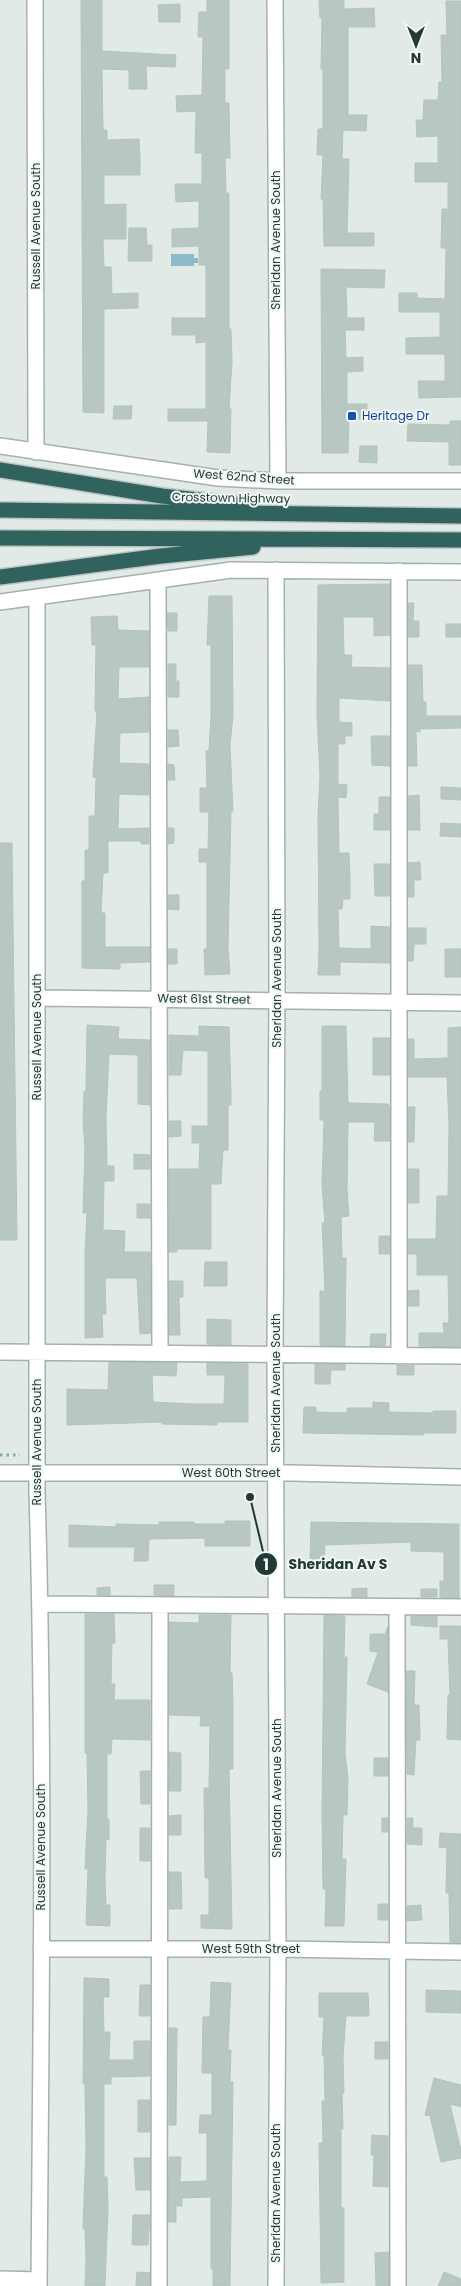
<svg xmlns="http://www.w3.org/2000/svg" width="461" height="2286" viewBox="0 0 461 2286" font-family="Poppins,sans-serif">
<rect width="100%" height="100%" fill="#e1eae7"/>
<path fill="#8dbacb" d="M171,254H194V258H198V263H194V266H171Z"/>
<path fill="#b9c7c3" stroke="#b4c3be" d="M81,0H102V51L176,55L175,67L146,66L147,89H129V70L102,69L103,130H107V140L139,139L140,158V175H104V205L126,204V239H103L104,267H111L112,294L138,293V308L104,309V413L83,412Z
M207,0H229V69H225V103H229L230,158H225L226,193H229V329H231L232,361L229,409H231L230,453L207,452L208,421H168V409H206V342L196,343V335H172V318H206V265H199V246L172,247V229L199,228V201L176,202L175,184H202V153H195L196,111L177,112L176,96L202,95L203,37H198L199,12H207Z
M319,0H344V9L374,8L375,27H348V115H367L366,131L343,130L342,159H349L347,233H374V246H324L323,199H321L323,155H317L318,129H323V69H321L322,18H320Z
M446,1H461V397L419,398L418,381H445V354H406V338L440,337V312H399V293H417V298L445,299L446,248H441L442,209H448V182H415V163H438V136L417,137L416,120H423L424,100H438L439,82H442L441,35H447Z
M180,4V22H159L158,5Z
M129,228H146L147,245H152V261H128Z
M321,269L385,270L384,288L346,287L347,318H364V330H345L346,358L363,357V371L347,372V404H367V419H349L348,453H322Z
M114,406H132L131,419H113Z
M450,421H461V465H449V442L407,441L408,424L450,425Z
M360,446H377V463L359,462Z
M390,584V635L374,636V617H343L344,655H352L351,667L390,668V701L339,698V722L352,723V736H345V744H338V784L347,785L346,798L338,797L339,853H349L350,880V899H343L342,909H338L339,948L371,949V926L390,927V963L340,962V975H318L319,948L318,816L320,776L317,715L318,585Z
M209,596H232L233,716L230,745L233,811H231L228,948L230,974L205,975L204,949H207V862H199V849H208L209,812H200V788H207L206,751H209L211,715V645H207Z
M408,603H414L413,621H419V637H408Z
M167,613H177V631H168Z
M117,616L118,630L149,631V667H119L118,699L149,697V732L120,733L119,763L149,764V795L119,794L118,829L149,828V844H141V841H108V873H103L101,913H105V947H150V962L120,963V969L82,968V881H85V850H89V816H95L96,777H93L97,711H95L96,645H92L91,617Z
M446,624H461V637H446Z
M168,664H176V681H179V697H168Z
M408,665H422L423,702H426V716H461V728L420,729V732L416,731L417,766H408Z
M168,730H178L179,746L168,747Z
M371,736H390V766L372,765Z
M168,764L174,765L175,780H168Z
M441,787L461,788V800L441,799Z
M419,795L420,830H408V796Z
M379,797H390V830H374V814H379Z
M441,823L461,824V837L440,836Z
M168,828H174V843L168,844Z
M0,843H12L17,1240H0Z
M420,862L421,880H414V897H408V863Z
M374,864H390V896H375Z
M168,895H179V910L168,909Z
M408,928H426V944H414L413,961H408Z
M168,949H177V964H168Z
M445,949H461V977H445Z
M87,1025L119,1027L118,1039L150,1040V1105L138,1104V1055L109,1054L106,1117L107,1166H114V1181H104L103,1230L125,1231L124,1252H150L151,1333L140,1334L137,1278H105L106,1314H102L103,1337L85,1338V1253L87,1213H83L85,1149L83,1121L84,1091H86Z
M199,1026L229,1027L231,1092V1105H228V1150H223L221,1184H211V1249H177V1252H169V1169H199L200,1143H192V1126H208V1051L183,1050L181,1075H169V1035L199,1036Z
M322,1026H346L348,1103L388,1104L390,1108V1141H374L375,1122H348L347,1189L349,1216L341,1217L342,1258H346L345,1346L320,1345V1291H325L322,1223H325L322,1185L324,1120H320V1091H322Z
M461,1027V1347L419,1346V1333H444L443,1323H449L448,1275H417V1254H408V1239H436L437,1196H448L449,1126L447,1077H408V1039H414V1059L448,1058V1028Z
M373,1038H390V1075H373Z
M408,1107H415L414,1142H408Z
M169,1121H181V1136L169,1137Z
M134,1154L150,1155V1169H134Z
M408,1169H419V1203H408Z
M137,1204H150V1218H137Z
M379,1236H390V1254H379Z
M205,1262H227V1286H204Z
M169,1281H183V1297H179L180,1335H169Z
M419,1290V1306H408V1291Z
M207,1319L231,1320V1345L207,1344Z
M371,1334H386L385,1346H370Z
M109,1362L177,1363L176,1376L152,1375L153,1402L193,1404H224L225,1375H207V1363L248,1364V1422H217V1425L162,1424V1422L67,1425V1389L108,1390Z
M315,1364H345V1370H331L330,1384H315Z
M397,1365H414V1375H397Z
M373,1402L389,1403V1412L433,1413V1411H456V1433H424V1435L303,1433L304,1407H316V1412L347,1413V1408H373Z
M225,1521H250V1546H205V1538L149,1539L148,1561H134L135,1547H69V1525L116,1527V1524L159,1525V1522H194V1524H225Z
M311,1522L459,1524V1598L440,1597V1581H444V1552L411,1551V1542L325,1545L324,1562H310Z
M154,1585H174V1596L154,1595Z
M110,1587V1595H97V1588Z
M367,1588V1597H352V1589Z
M421,1589H437V1597H421Z
M85,1614H114L115,1643H112L111,1684H115L114,1700H150V1740L112,1739L111,1754H107V1819H109V1840L106,1839L105,1879L106,1905H110V1926L86,1925L88,1869H85L86,1847L88,1812L87,1753H85Z
M199,1615H231L230,1673H232L233,1702V1769H229L232,1929L201,1928V1915H209V1878H205L204,1788H209L210,1726H200L201,1716L169,1715V1622L199,1623Z
M324,1615L345,1616L344,1657H347L345,1754L348,1778L347,1815H343L342,1859H346L344,1926H325L326,1889H323L322,1814Z
M411,1616H437V1627L411,1625Z
M388,1626V1692L367,1684L378,1652L370,1651V1634H385Z
M440,1626H461V1740L447,1739L448,1695H450L448,1639H440Z
M406,1671H415L414,1705H419L420,1740H416L414,1775L407,1774Z
M169,1752L181,1753V1791H169Z
M374,1758H388V1776H374Z
M140,1771H150V1804H141Z
M181,1815V1835H169V1816Z
M382,1818H388V1832H382Z
M407,1818H413V1828H422V1845L407,1844Z
M140,1828H150V1861H140Z
M440,1833L461,1834V1943L450,1942L449,1893H446L447,1848L439,1847Z
M169,1872H181L182,1909H169Z
M378,1904H388V1920H378Z
M421,1905L422,1920L407,1921V1906Z
M84,1978L109,1979V1997H103L104,2032H110L109,2060H134V2041H150V2076L111,2077V2084H104V2177H107L108,2208L105,2286H85L86,2259L85,2229H83L86,2148L85,2084H83Z
M211,1982L231,1983L228,2050H231L230,2082H233L230,2286H213V2269H211V2197L182,2198V2206H176V2222H168L169,2157H181L180,2182L207,2181V2133H199L200,2115H212V2073H202L203,2017H210Z
M140,1985H150V2016H139Z
M426,1990L461,1991V2013L426,2012Z
M319,1993H368L369,2016H346L343,2056L344,2093H342L343,2129H341V2208H344V2282L321,2283L319,2143H323L322,2101H325L324,2055H322L324,2017H319Z
M169,2028H177L176,2125H169Z
M375,2042H388V2059H375Z
M434,2078L461,2085V2107L450,2104L461,2150V2158L441,2162L430,2116L425,2115Z
M138,2100H150V2132H138Z
M372,2135L388,2136V2187L373,2186L374,2155H371Z
M134,2158H150V2190H136Z
M133,2215H150L148,2245H132Z
M389,2252V2286H376L375,2253Z
M137,2272L150,2273V2286H136Z
M444,2272L461,2279V2286H438Z"/>
<g fill="none" stroke-linecap="round" stroke-linejoin="round">
<defs>
<path id="minor" d="M35,0L36,452
M275,0L278,481
M0,446L218,478L278,481H461
M399,571V1356
M158,580L160,1353
M37,597V1493C45,1757 41,2022 39,2286
M0,602L231,570L461,572
M37,998L461,1003
M0,1352L461,1356
M0,1473H291L461,1477
M40,1604L461,1607
M397,1607L398,2286
M41,1949H278L461,1952
M0,2279L39,2280
M159,2286L160,1605
M276,2286L278,1949L275,1355L277,987L276,570"/>
<path id="highway" d="M0,470L162,496L242,505
M0,510L461,516
M0,538L461,540
M0,577L161,556L253,547"/>
</defs>
<use href="#minor" stroke="#a4b1ae" stroke-width="18"/>
<use href="#highway" stroke="#bdc4c3" stroke-width="18"/>
<path stroke="#84aba3" stroke-width="3" stroke-dasharray="2.5 4" stroke-linecap="butt" d="M0,1455H20"/>
<use href="#minor" stroke="#fff" stroke-width="15"/>
<use href="#highway" stroke="#31635e" stroke-width="15"/>
</g>
<rect fill="#1a4fb4" stroke="#f1f7f5" stroke-width="2" x="347" y="411" width="10" height="10" rx="2.5"/>
<g text-anchor="middle" stroke-width="4" stroke-linejoin="round" paint-order="stroke">
<g font-size="12" fill="#233936" stroke="#f1f7f5">
<text transform="translate(36 226) rotate(-90)" y="4">Russell Avenue South</text>
<text transform="translate(276 240) rotate(-90)" y="4">Sheridan Avenue South</text>
<text transform="translate(244 477) rotate(4)" y="4">West 62nd Street</text>
<text transform="translate(231 498) rotate(1)" y="4">Crosstown Highway</text>
<text transform="translate(277 978) rotate(-90)" y="4">Sheridan Avenue South</text>
<text transform="translate(204 999) rotate(1)" y="4">West 61st Street</text>
<text transform="translate(37 1037) rotate(-90)" y="4">Russell Avenue South</text>
<text transform="translate(276 1383) rotate(-90)" y="4">Sheridan Avenue South</text>
<text transform="translate(37 1442) rotate(-90)" y="4">Russell Avenue South</text>
<text x="231" y="1477">West 60th Street</text>
<text transform="translate(277 1788) rotate(-90)" y="4">Sheridan Avenue South</text>
<text transform="translate(41 1847) rotate(-90)" y="4">Russell Avenue South</text>
<text x="251" y="1953">West 59th Street</text>
<text transform="translate(276 2193) rotate(-90)" y="4">Sheridan Avenue South</text>
</g>
<g font-size="12" fill="#164399" stroke="#f1f7f5" text-anchor="start">
<text x="362" y="420">Heritage Dr</text>
</g>
</g>
<path fill="none" stroke="#233936" stroke-width="2" d="M250 1497L266 1564"/>
<g fill="#233936" stroke="#f1f7f5" stroke-width="2">
<circle cx="250" cy="1497" r="5"/>
<circle cx="266" cy="1564" r="12"/>
</g>
<g font-size="15" text-anchor="middle" font-weight="bold" fill="#fff">
<text x="266" y="1570">1</text>
</g>
<g font-size="14" text-anchor="middle" font-weight="bold" fill="#233936" stroke="#f1f7f5" stroke-width="4" stroke-linejoin="round" paint-order="stroke">
<text x="338" y="1569">Sheridan Av S</text>
</g>
<g transform="translate(416 45) rotate(180)" stroke="#f1f7f5" stroke-width="4" paint-order="stroke">
<path d="M0-4L9 19L0 12L-9 19Z" fill="#233936"/>
<text y="-8" font-size="14" font-weight="bold" text-anchor="middle" fill="#233936">N</text>
</g>
</svg>
